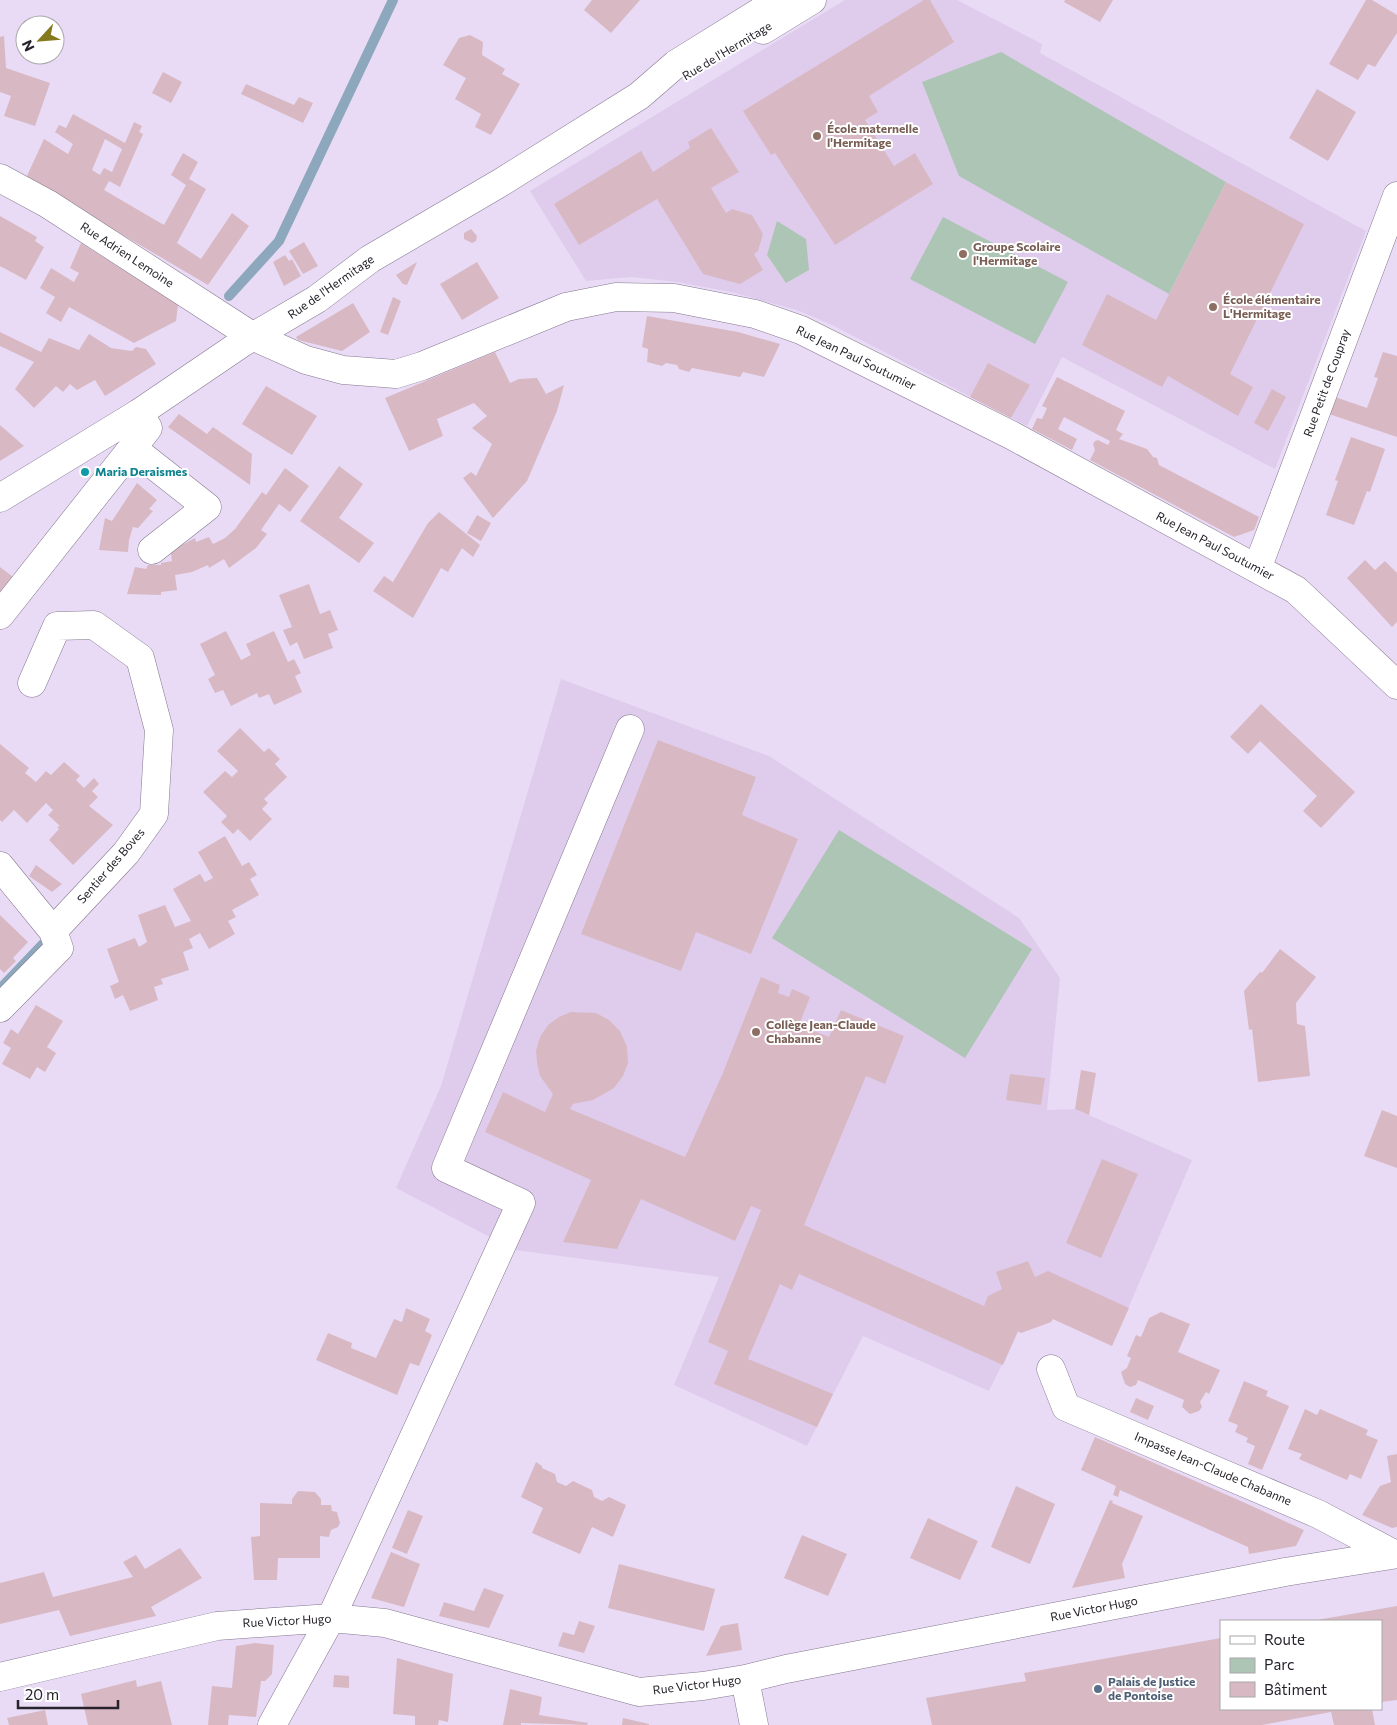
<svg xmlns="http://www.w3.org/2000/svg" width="1397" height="1725" viewBox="0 0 1397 1725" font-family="Commissioner,sans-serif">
<rect width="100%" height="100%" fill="#e9dbf5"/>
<path fill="#dfcced" d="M845,0H957L1042,44L1040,53L1366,231L1275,469L1062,357L1027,426L832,325L797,310L731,292L677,282L631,277L586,281L530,191Z
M561,679L769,756L1019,918L1060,978L1047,1110L1075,1109L1192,1160L1112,1346L1053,1319L1051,1322L1021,1333L1018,1332L989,1391L863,1336L807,1446L674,1385L719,1277L515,1250L396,1188L441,1086Z"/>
<path fill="#acc5b4" d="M1001,52L1226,182L1169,294L959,176L922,82Z
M943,217L1068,282L1035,344L910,279Z
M777,221L806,239L809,270L786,283L767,255Z
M839,830L1032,949L965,1058L772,938Z"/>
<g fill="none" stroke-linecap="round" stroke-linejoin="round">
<path stroke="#8da8bc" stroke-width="10" d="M229,296L279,241L393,0
M0,989L44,943"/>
</g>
<path fill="#d8b9c3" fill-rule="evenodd" d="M592,0H640L611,33L584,10Z
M924,0H930L954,42L869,96L878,112L865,120L894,166L915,153L933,184L835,245L775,153L771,155L743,111Z
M1065,0H1113L1100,22L1064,2Z
M1366,0H1372L1397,15V33L1375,67L1368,64L1358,80L1329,64Z
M470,35L483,42L482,55L505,69L502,74L520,84L491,135L475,127L481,114L455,99L466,78L443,65L459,38Z
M4,36L6,68L50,83L35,126L4,116L11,96L0,92V37Z
M163,72L182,82L171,103L152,93Z
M246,84L294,105L299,97L313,103L303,123L241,94Z
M1317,89L1356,112L1328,161L1289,138Z
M73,114L125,143L134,122L142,126L139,132L143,134L120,187L109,181L104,190L164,225L186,185L171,175L183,153L198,162L189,179L206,189L177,243L201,259L232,213L249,226L208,285L26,178L44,139L68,154L73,144L55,132L59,125L66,128ZM105,139L122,149L112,172L104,168L100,175L92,170Z
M711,128L739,172L711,188L726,213L732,209L752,215L763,234L758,251L754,254L763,270L740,284L703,274L657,199L579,245L554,204L641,151L653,172L690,148L688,142Z
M1226,182L1304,224L1230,374L1253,387L1238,416L1168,376L1162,387L1082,345L1107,294L1156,320Z
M0,216L37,237L35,241L44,247L26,280L0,266Z
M471,229L477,236L476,241L472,243L464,239V233Z
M304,242L318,266L303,274L289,251Z
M81,243L178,305L176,321L134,343L69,307L61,322L46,313L55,297L40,288L51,268L74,282L79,273L70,268Z
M285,255L289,261L292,259L301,276L284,286L273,262Z
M417,262L407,285L403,284L396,275Z
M477,262L499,298L462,320L440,284Z
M393,297L401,301L388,335L380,332Z
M353,303L370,332L342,351L298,340L296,337Z
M647,316L738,332L780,344L764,377L743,372L740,377L692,368L689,372L679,369L677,365L666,363L662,366L647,362L648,349L642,347Z
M0,332L41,352L49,338L79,350L89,334L111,348L132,351L136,347L146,349L156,364L105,396L95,380L77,390L70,384L63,392L56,386L34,408L15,389L34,362L0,346Z
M495,352L510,383L519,379L537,378L546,394L564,385L557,411L527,481L493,518L463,478L471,472L476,476L492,444L472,428L487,416L474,403L437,419L443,436L409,451L385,398Z
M1383,352L1397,356V437L1329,414L1335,397L1367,408L1378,378L1374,377Z
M988,363L1030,385L1011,418L970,397Z
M1057,377L1125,411L1116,430L1123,434L1119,439L1147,449L1153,457L1157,458L1159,465L1259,517L1254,530L1234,537L1090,460L1095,450L1093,444L1095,441L1098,440L1108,445L1110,441L1064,417L1058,429L1077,439L1072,450L1032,429L1037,418L1042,419L1047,408L1042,406Z
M266,386L317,416L292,455L242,424Z
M1272,389L1286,397L1268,431L1254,423Z
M179,414L207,434L213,427L252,454L250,485L168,427Z
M0,425L24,446L0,461Z
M1351,437L1385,449L1370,492L1367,491L1354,525L1326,515L1338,481L1335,480Z
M339,466L363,484L339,518L374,543L359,563L300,521Z
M285,468L309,486L290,512L279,504L261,530L267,534L256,548L229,568L224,559L209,568L208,565L192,572L175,575L177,590L161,592V595L127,594L135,567L146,569L148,565H161V563L172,561L170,547L184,544L195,538L196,542L209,537L213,544L225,538L235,529L262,492L266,495Z
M137,483L157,500L149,509L153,511L138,528L133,527L129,540L128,552L99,550L105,518L112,521Z
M439,512L480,545L473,557L462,548L448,572L441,568L413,618L373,591L384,576L393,582L428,523Z
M477,515L491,523L481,541L467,533Z
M1365,560L1375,570L1385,561L1397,573V622L1392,627L1347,578Z
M0,567L13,577L0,592Z
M309,584L320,614L330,610L338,630L328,634L333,648L304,659L297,642L290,646L283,630L292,627L279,595Z
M226,631L241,660L251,655L246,644L274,631L288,662L294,659L301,673L295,676L302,692L274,705L269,694L259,698L257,693L231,706L223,690L215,693L208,679L215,675L200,644Z
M1261,704L1355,792L1321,828L1303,811L1317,796L1260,741L1248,754L1230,737Z
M240,728L264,752L269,748L280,759L275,764L287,777L264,799L268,803L262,809L272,819L250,841L238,829L233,834L221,822L227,816L203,792L225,771L232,777L238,771L217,751Z
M658,740L756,777L742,815L798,839L751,954L696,932L681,971L581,934Z
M0,744L29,768L25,773L36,782L46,771L51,775L64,762L80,776L76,780L84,788L94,778L99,784L92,791L98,797L89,806L113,825L73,865L49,840L59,829L57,827L60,826L48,815L53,810L46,803L27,823L14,810L2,822L0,820Z
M225,836L242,866L249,862L257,875L250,879L259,895L232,910L236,917L228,921L235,934L209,949L200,933L189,939L193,948L183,952L189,970L161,979L163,984L154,987L158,1000L130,1011L123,995L115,999L110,986L119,982L107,949L135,938L139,947L147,942L138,915L165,905L175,927L191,921L173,889L200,874L205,882L213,878L198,852Z
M36,865L62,884L52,892L29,876Z
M0,915L28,942L13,958L16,961L4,973L0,969Z
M1280,949L1316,977L1296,1003L1297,1024L1305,1026L1310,1076L1258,1082L1252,1029L1249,1030L1244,991L1260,972L1262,973Z
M761,977L780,985L778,993L789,997L792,989L810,997L799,1025L829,1037L841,1010L904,1036L885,1084L866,1076L804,1225L984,1306L988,1296L1002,1289L996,1272L1028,1261L1035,1277L1048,1271L1129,1308L1112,1346L1053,1319L1051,1322L1021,1333L1018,1331L1003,1365L799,1274L792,1290L780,1284L748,1359L833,1394L817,1427L714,1384L728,1351L708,1342L761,1210L751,1206L735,1241L641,1199L617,1249L563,1242L591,1180L485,1132L503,1092L545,1112L553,1094L540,1076L537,1063L536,1051L540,1037L548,1025L559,1017L571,1012L596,1013L609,1020L620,1031L627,1047L628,1063L623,1076L614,1088L593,1100L573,1104L570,1109L685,1157L722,1075Z
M36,1005L63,1021L47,1047L56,1053L45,1072L37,1067L30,1079L2,1064L11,1048L3,1043L11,1029L18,1034Z
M1081,1070L1096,1073L1089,1115L1075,1109Z
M1010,1074L1045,1078L1041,1105L1006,1100Z
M1382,1110L1397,1116V1168L1364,1156Z
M1102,1159L1138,1174L1101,1258L1066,1243Z
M406,1308L430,1319L425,1331L432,1335L419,1366L410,1363L397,1395L316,1360L328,1333L352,1343L351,1348L376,1358L394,1319L402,1322Z
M1161,1312L1190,1324L1178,1352L1220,1370L1209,1394L1206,1392L1200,1402L1202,1407L1199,1411L1190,1414L1182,1407L1184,1400L1138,1380L1136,1385L1130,1387L1125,1384L1121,1372L1127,1368L1131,1358L1127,1356L1136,1335L1141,1337L1149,1318Z
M1244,1381L1268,1391L1266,1396L1289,1406L1262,1470L1248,1464L1255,1446L1246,1442L1248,1438L1235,1432L1238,1425L1228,1421Z
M1136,1398L1154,1406L1148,1420L1130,1412Z
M1305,1409L1317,1415L1320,1409L1368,1430L1366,1435L1378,1440L1361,1479L1350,1474L1347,1480L1299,1459L1302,1454L1288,1449Z
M1095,1437L1243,1502L1304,1530L1296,1546L1249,1554L1248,1547L1120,1490L1118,1497L1113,1495L1116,1486L1081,1470Z
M1397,1454V1527L1392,1528L1362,1515L1380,1486L1391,1482L1387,1456Z
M536,1462L542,1466V1468L555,1474L557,1482L566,1486L573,1481L592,1490L594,1497L602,1501L609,1497L626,1505L613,1537L592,1527L580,1554L532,1533L543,1508L521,1497Z
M1016,1486L1055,1504L1030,1564L991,1547Z
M298,1491L315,1492L321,1499V1505H331L332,1511L337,1512L340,1523L338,1527L331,1530L329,1537L320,1536V1558H278L277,1580H254L251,1537L260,1536V1503L292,1504V1499Z
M1110,1500L1113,1501L1112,1503L1143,1516L1122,1564L1125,1578L1072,1588Z
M408,1510L423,1516L407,1554L392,1548Z
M928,1518L978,1541L960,1580L910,1558Z
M802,1535L847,1554L828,1596L784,1578Z
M180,1548L202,1578L151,1607L156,1616L70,1636L59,1610L0,1624V1583L44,1572L53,1597L133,1577L123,1562L136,1555L145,1569Z
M391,1552L420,1564L404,1607L371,1598Z
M619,1564L715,1589L704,1631L608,1608Z
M484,1588L504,1595L489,1628L439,1616L444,1602L474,1611Z
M1397,1606V1700L1381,1702V1621L1317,1620Z
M579,1621L595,1626L584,1653L558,1646L563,1632L574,1635Z
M738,1623L742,1650L706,1656L721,1626Z
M1221,1638V1709H1372L1375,1725H1334L1331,1712L1262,1725H932L926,1698L1026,1681L1024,1673Z
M255,1643L274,1645L272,1674L265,1681H261L256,1717L229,1715L228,1725H208L212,1686L232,1688L236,1646Z
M397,1658L453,1674L448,1722L439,1720L438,1725H415V1716L393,1714Z
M334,1675L349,1676V1688L333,1687Z
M136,1680L137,1687L161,1681L172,1725H88L81,1694Z
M510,1689L542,1697L539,1715L588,1723L587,1725L521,1723V1725H503Z
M45,1710L48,1725H9L7,1718Z
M623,1718L649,1724V1725H622Z"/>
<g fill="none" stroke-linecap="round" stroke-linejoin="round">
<defs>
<path id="minor" d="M0,178L48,204L252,336L306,360L343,370L396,374L422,366L566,307L616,297L674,298L755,314L801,330L1013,436L1296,590L1397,685
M132,448L207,507L152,550
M1257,569L1397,196
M0,615L148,428L139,413
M0,866L53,931L126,853L154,814L159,730L140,658L94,625L57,626L32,683
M0,1008L59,948L53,931
M1051,1369L1066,1407L1318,1514L1394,1554
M0,1677L217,1626L331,1618L385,1623L639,1692L703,1686L745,1679L786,1669L1285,1572L1397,1554
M745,1679L754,1725
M272,1725L331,1618L521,1203L446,1168L630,729"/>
<path id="major" d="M763,30L812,0
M0,498L139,413L242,343L317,299L370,259L500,183L639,96L676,64L779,0"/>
</defs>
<use href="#minor" stroke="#84778f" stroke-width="29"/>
<use href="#major" stroke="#84778f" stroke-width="29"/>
<use href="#minor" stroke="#fff" stroke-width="28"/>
<use href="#major" stroke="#fff" stroke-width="28"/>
</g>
<g fill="#8d6e63" stroke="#fff" stroke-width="2">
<circle cx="817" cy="136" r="5"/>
<circle cx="963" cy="254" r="5"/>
<circle cx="1213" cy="307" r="5"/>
<circle cx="756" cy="1032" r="5"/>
</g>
<circle fill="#0f9aa8" stroke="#fff" stroke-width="2" cx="85" cy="472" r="5"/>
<circle fill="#5c6f8a" stroke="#fff" stroke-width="2" cx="1098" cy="1689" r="5"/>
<g text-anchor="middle" stroke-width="4" stroke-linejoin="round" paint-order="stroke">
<g font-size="12" fill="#27222b" stroke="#fff">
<text transform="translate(727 51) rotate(-31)" y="4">Rue de l'Hermitage</text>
<text transform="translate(127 255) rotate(33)" y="4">Rue Adrien Lemoine</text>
<text transform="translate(331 287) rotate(-35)" y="4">Rue de l'Hermitage</text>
<text transform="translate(856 358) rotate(26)" y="4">Rue Jean Paul Soutumier</text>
<text transform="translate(1327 383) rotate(-70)" y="4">Rue Petit de Coupray</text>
<text transform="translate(1215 546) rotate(28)" y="4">Rue Jean Paul Soutumier</text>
<text transform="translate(111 866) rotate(-49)" y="4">Sentier des Boves</text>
<text transform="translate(1213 1469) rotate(23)" y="4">Impasse Jean-Claude Chabanne</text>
<text transform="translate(1094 1609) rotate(-11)" y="4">Rue Victor Hugo</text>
<text transform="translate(287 1621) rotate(-3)" y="4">Rue Victor Hugo</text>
<text transform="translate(697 1685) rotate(-7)" y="4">Rue Victor Hugo</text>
</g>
<g font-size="12" font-weight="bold" fill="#785e54" stroke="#fff" text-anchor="start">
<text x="827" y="133">École maternelle<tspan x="827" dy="14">l'Hermitage</tspan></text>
<text x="973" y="251">Groupe Scolaire<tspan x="973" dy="14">l'Hermitage</tspan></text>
<text x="1223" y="304">École élémentaire<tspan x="1223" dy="14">L'Hermitage</tspan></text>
<text x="766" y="1029">Collège Jean-Claude<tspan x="766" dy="14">Chabanne</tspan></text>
</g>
<g font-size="12" font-weight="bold" fill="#0d838f" stroke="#fff" text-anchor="start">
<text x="95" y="476">Maria Deraismes</text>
</g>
<g font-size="12" font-weight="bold" fill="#4e5e75" stroke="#fff" text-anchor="start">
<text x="1108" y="1686">Palais de Justice<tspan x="1108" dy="14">de Pontoise</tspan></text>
</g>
</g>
<rect x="1220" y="1620" width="162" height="90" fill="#ffffff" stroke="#a9a7aa"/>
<rect x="1230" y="1636" width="25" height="8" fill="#ffffff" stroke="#a9a7aa"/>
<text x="1264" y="1645" font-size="15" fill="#27222b">Route</text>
<rect x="1230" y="1658" width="25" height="15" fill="#acc5b4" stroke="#a9a7aa"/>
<text x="1264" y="1670" font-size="15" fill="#27222b">Parc</text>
<rect x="1230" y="1682" width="25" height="15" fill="#d8b9c3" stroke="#a9a7aa"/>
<text x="1264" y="1695" font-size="15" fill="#27222b">Bâtiment</text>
<g transform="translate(40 40) rotate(244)"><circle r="24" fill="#ffffff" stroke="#a9a7aa"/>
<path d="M0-4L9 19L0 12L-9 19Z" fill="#85791e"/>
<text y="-8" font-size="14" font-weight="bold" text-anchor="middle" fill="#27222b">N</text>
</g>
<path d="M18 1700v8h100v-8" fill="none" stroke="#27222b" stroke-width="2.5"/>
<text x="25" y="1700" font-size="15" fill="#27222b" stroke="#ffffff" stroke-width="4" paint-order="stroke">20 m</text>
</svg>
